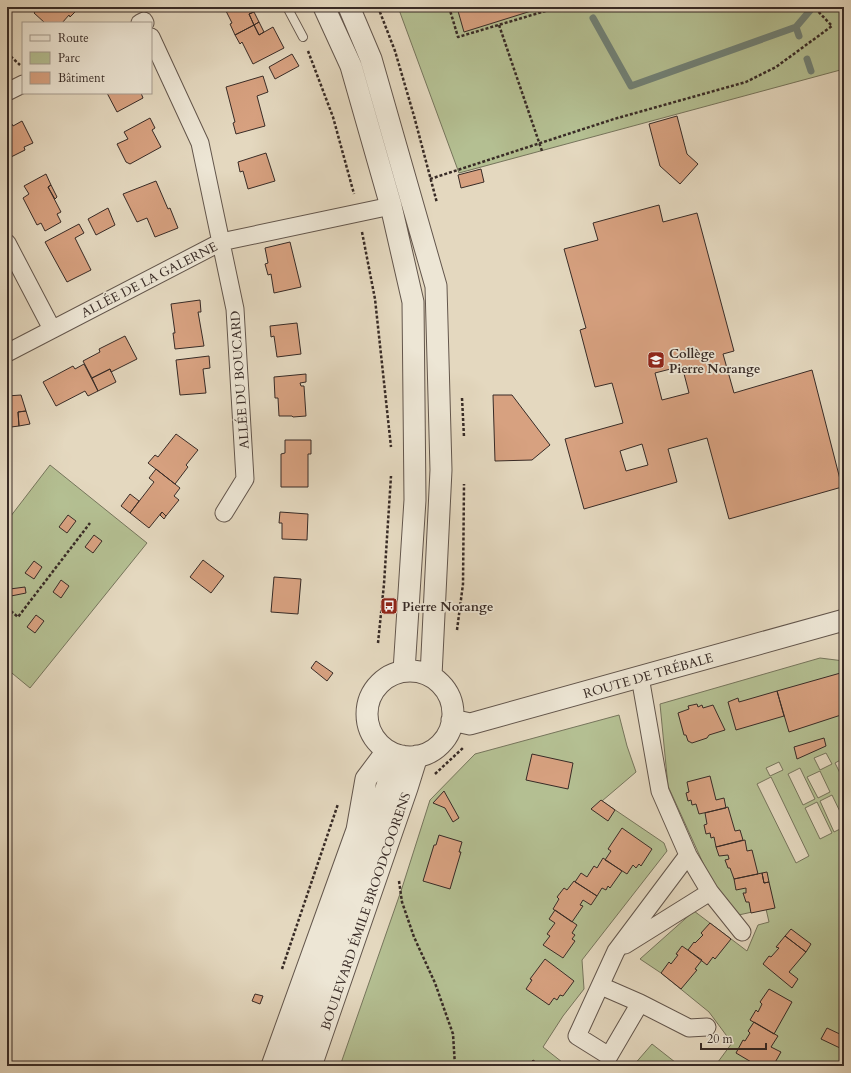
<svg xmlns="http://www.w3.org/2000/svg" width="851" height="1073" viewBox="0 0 851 1073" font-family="Cardo,serif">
<rect width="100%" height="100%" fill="#e4d8bf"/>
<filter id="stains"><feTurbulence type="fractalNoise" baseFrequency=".005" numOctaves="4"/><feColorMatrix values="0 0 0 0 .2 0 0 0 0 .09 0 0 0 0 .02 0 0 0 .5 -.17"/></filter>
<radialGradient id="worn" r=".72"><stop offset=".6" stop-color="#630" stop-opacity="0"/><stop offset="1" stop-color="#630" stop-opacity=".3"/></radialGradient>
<path fill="#b4bf92" stroke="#76755c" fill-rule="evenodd" d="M398,7H844V69L459,173Z
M50,465L147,543L30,688L7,669V521Z
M820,658L844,661V758L835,763L844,781V820L832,795L820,801L834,832L844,827V1066H715L732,1043L709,1012L661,973L640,959L694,911L747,951L758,925L769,922L766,909L734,916L713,885L668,786L660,704ZM826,753L832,764L820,770L814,758ZM779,762L783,770L770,776L766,768ZM800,768L815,799L803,805L788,774ZM820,771L830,792L818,798L807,777ZM771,777L809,856L796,863L757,784ZM817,802L832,833L820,839L805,808Z
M619,715L627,746L636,772L602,801L664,843L667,851L582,960L584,989L563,1016L543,1047L567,1066H340L402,888L430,800L475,754Z
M652,1044L680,1066H633Z"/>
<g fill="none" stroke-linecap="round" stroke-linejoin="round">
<path stroke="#718176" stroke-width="7" d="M593,18L631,86L796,27L813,7
M796,27L799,36
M807,59L811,71"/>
</g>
<path fill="#d7a180" stroke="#382b26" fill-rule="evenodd" d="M39,7H75L78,9L70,17L69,15L62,23H45L34,13Z
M224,7H263V8L249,14L254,25L235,35L230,24L232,23Z
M453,7H544L464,32L458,11Z
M254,12L259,22L254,25L249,14Z
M259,22L264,32L259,35L254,25Z
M254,25L259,35L273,27L284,48L253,64L242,42L240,44L235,35Z
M292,54L299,66L275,79L269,67Z
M263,76L268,92L257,96L265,126L236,134L233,123L235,122L226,87Z
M107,93H141L143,98L117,112Z
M677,116L687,154L698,164L680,184L660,166L649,124Z
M150,118L155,128L152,130L161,147L130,164L126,162L117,144L128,139L124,132Z
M22,121L33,143L24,147L25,150L7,159V126L12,124L13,126Z
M266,153L275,181L248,189L243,171L240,172L238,162Z
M481,169L484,182L461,188L458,175Z
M46,174L51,185L48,187L61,212L57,214L61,222L45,231L41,223L37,225L23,198L29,194L24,186Z
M156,181L168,209L170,208L178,228L155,237L147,218L137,222L123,194Z
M51,185L57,197L55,199L48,187Z
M659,205L663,222L697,213L734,351L723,354L734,393L812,370L842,487L729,519L707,438L668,449L677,482L584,509L565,439L623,423L612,383L595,387L580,330L586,328L564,249L598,240L593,223ZM682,366L689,393L662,400L655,373ZM642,444L648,465L626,471L620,451Z
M108,208L115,225L96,235L88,219Z
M79,224L84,233L75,238L91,270L67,282L45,242Z
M290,242L301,287L274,293L271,274L268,275L265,264L268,263L265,248Z
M200,300L201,312H198L204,346L175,349L173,333H175L171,304Z
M297,323L301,354L277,357L274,336L271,337L270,326Z
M125,336L137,359L111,372L110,369L92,378L83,361L100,352L99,349Z
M209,356L210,368L203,369L206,393L180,395L176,360Z
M84,364L98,391L88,396L85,391L56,406L43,382L73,366L75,369Z
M110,369L116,382L98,391L92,378Z
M306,374V382L300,383L301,386H304L306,416L293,417L292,416H279L278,398H275L274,377Z
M21,395L26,411L18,412L19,426L11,427L7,431V396Z
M493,395H512L550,445L532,460L495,461Z
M26,411L30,424L19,426L18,412Z
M176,434L198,450L186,465L188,467L175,484L148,463L155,455L158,457Z
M285,440H311V454H308V487H281V454L285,453Z
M156,469L180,488L174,496L179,500L166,516L162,512L149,528L130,513L154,482L149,478Z
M130,494L139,501L130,513L121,506Z
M162,512L166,516L164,519L160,515Z
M280,512L308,514L307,540L282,539V523H279Z
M68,515L76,521L67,533L59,527Z
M94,535L102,541L93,553L85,547Z
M203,560L224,576L211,593L190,577Z
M34,561L42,567L34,579L25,573Z
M274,577L301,579L298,614L271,612Z
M61,580L69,586L61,598L53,592Z
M25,587L26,593L11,596L10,589Z
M36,615L44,621L35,633L27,627Z
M316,661L333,673L327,681L311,668Z
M844,672V714L789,732L777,691Z
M777,691L784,716L736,730L728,702L738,698L739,702Z
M697,704L698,707L702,705L703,708L713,705L725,730L709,735L707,738L692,743L688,741L686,735H684L678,713L689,709L688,706Z
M824,738L826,746L797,759L794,747Z
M532,754L573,763L568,789L526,780Z
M710,776L716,800L724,798L726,808L699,814L696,804L692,805L691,800L688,801L686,793L689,792L687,782Z
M444,791L459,818L453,822L445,808L433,803Z
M601,800L615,810L608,821L591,809Z
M728,807L735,831L740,830L743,840L716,847L714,837L711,838L710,833L706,834L704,825L707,824L705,813Z
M622,828L652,849L641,866L639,864L636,868L633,865L627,874L605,860L611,851L608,849Z
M439,835L462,842L459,852H461L450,889L423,881L434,845H436Z
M745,840L747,851L752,850L758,874L734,879L730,868H728L725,860L729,859L728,855L719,856L716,847Z
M603,858L622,871L610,888L608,886L606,890L602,888L597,896L575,882L581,873L587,877L594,866L597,868Z
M767,872L769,882L764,883L762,873Z
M762,873L764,883L769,882L775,908L751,913L749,902H746L743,893H746V888L736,890L734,879Z
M574,881L597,896L591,905L583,900L580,905L583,906L572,922L553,909L559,899L557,897L564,888L567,890Z
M555,910L577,925L572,933L575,935L572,939L575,941L563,958L543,945L550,936L547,934L555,923L549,919Z
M710,923L731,939L715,959L713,957L707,965L688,950L694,942L695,943L703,935L701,933Z
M791,929L811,944L806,952L785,936Z
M785,936L806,952L789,972L798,979L792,988L763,964L769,956L771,957L779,948L776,947Z
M682,946L702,960L695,969L697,970L681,989L661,973L669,962L671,964L678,955L676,954Z
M545,959L574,981L563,996L560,995L557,1000L554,998L549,1005L526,989L532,980L530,979Z
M769,989L792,1002L774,1034L750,1020L756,1010L758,1012L762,1004L760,1002Z
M255,994L263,996L260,1004L252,1001Z
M754,1022L778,1036L771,1047L781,1052L773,1066H758L736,1053L743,1040L745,1041L750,1033L748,1031Z
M827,1028L844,1036L840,1048L821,1039Z
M533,1060L542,1066H528Z
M660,1062L666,1066H657Z"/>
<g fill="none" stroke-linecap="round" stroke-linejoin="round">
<defs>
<path id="service" d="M287,7L303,37"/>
<path id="minor" d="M140,23L144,21L145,23
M151,37L200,143L235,309L245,479L224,513
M7,92L23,84
M7,243L52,329
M7,353L221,242L391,206
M640,677L660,791L688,855L616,951L577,1036L609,1056L640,1003L689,1028L707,1027
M688,855L710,892
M625,945L710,892L742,932
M601,986L640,1003"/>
<path id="tertiary" d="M324,7L351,66L391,206L413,302L415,500L404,671
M349,7L371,59L436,286L441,470L431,676
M367 714a43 43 0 1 1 86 0a43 43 0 1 1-86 0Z
M452,720L470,724L844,620
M272,1066L357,830L366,779L387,751
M289,1066L388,783L402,756
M311,1066L407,788L417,756"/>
</defs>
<use href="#service" stroke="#63564c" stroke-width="10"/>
<use href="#minor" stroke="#63564c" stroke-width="19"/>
<use href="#tertiary" stroke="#63564c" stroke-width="23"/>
<path stroke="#382b26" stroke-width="2.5" stroke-dasharray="3 2" stroke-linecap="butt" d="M378,7L395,51L414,116L437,203
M449,7L458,37L559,7
M499,25L542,151
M308,51L333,117L354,194
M7,53L20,65
M430,179L614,119L746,82L776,67L832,26L814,7
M362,232L375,299L391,447
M462,398L464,437
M7,608L18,617L90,523
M457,630L463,584L464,484
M378,643L384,584L391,476
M435,774L464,747
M399,881L402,902L414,937L435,983L453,1034L455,1066
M282,969L338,804"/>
<use href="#service" stroke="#ede6d5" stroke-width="8"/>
<use href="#minor" stroke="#ede6d5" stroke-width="17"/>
<use href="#tertiary" stroke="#ede6d5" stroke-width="21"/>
</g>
<defs>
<symbol id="school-square" viewBox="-11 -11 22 22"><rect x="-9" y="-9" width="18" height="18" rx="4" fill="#8f2418" stroke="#ede6d5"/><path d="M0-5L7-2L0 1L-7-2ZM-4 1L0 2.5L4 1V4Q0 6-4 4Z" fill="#fff"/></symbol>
<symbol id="bus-square" viewBox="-11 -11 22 22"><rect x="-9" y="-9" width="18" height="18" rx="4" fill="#8f2418" stroke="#ede6d5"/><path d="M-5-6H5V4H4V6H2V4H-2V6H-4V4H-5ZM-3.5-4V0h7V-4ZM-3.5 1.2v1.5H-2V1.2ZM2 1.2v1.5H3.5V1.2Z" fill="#fff"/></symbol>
</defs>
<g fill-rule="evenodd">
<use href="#school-square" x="646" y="350" width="20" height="20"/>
<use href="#bus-square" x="379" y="596" width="20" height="20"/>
</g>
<g text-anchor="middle" stroke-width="3.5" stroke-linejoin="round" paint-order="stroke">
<g font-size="13" fill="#382b26" stroke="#ede6d5">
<text transform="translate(149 279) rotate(-27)" y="5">ALLÉE DE LA GALERNE</text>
<text transform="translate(239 380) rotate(-94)" y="5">ALLÉE DU BOUCARD</text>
<text transform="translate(648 675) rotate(-16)" y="5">ROUTE DE TRÉBALE</text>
<text transform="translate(365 911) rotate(-71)" y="5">BOULEVARD ÉMILE BROODCOORENS</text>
</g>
<g font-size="13" font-weight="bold" fill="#382b26" stroke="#ede6d5" text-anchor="start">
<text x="669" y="358">Collège<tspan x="669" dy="15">Pierre Norange</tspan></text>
<text x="402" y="611">Pierre Norange</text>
</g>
</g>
<rect width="851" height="1073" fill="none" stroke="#e4d8bf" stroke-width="24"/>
<rect x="8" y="8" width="835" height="1057" fill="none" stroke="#382b26" stroke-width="2"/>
<rect x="12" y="12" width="827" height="1049" fill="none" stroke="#382b26"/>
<rect x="22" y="22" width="130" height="72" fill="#ede6d5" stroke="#a59b8f"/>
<rect x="30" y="35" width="20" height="6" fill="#ede6d5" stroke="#a59b8f"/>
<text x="58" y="42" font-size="12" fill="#382b26">Route</text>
<rect x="30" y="52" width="20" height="12" fill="#b4bf92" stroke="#a59b8f"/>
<text x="58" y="62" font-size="12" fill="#382b26">Parc</text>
<rect x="30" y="72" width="20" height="12" fill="#d7a180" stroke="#a59b8f"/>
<text x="58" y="82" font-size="12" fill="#382b26">Bâtiment</text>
<path d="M701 1043v6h65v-6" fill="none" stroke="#382b26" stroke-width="2"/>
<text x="707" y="1043" font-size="12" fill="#382b26" stroke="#ede6d5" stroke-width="3" paint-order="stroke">20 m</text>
<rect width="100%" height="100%" filter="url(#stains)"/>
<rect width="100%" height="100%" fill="url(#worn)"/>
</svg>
